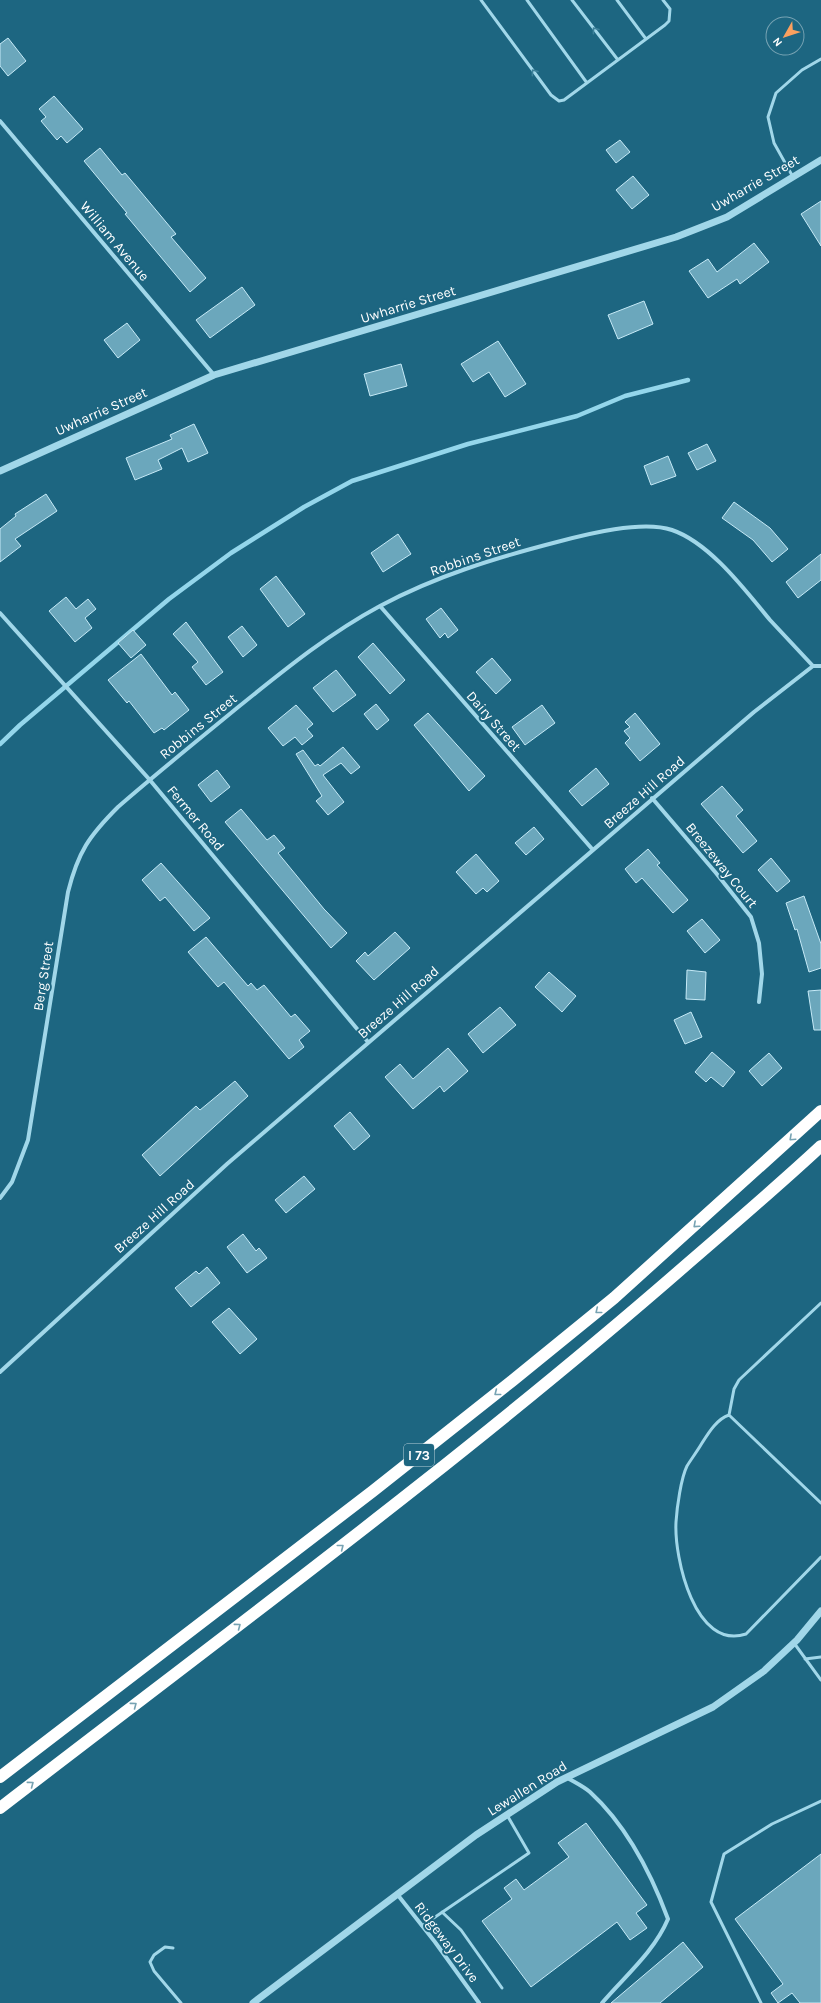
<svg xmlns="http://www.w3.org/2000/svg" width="821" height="2003" viewBox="0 0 821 2003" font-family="Karla,sans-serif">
<rect width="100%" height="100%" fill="#1d6681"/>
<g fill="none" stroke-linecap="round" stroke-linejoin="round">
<path stroke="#94d6eb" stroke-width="4.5" d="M0,744L20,725L169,599L231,553L304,507L352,481L468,444L577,416L625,396L688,380"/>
</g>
<path fill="#6ba7bc" stroke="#c6eaf7" d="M8,38L26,61L8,76L0,66V44Z
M54,96L83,129L67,143L61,136L57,140L41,121L46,117L39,109Z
M620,140L630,152L616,163L606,150Z
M100,148L122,175L125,173L176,234L171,237L206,278L190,292L125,214L127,213L84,161Z
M633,176L649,195L632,209L616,190Z
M821,201V246L801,214Z
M754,243L769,262L740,284L737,279L708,298L689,271L708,259L717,272Z
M242,287L255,305L210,338L196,320Z
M644,301L653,324L618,339L608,315Z
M127,323L140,340L118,358L104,340Z
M498,341L526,384L505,397L489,372L473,382L461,364Z
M401,364L407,386L370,396L364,374Z
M194,424L208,453L188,462L182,448L158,460L162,469L135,480L126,458L172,439L170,435Z
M707,444L716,461L697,470L688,453Z
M668,456L676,476L651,485L644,466Z
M46,494L57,511L15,539L21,546L0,562V529L16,516L15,514Z
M734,502L770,528L788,549L772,562L753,540L722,518Z
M398,534L411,554L383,572L371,553Z
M821,554V580L798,598L786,582Z
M276,576L305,614L288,627L260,589Z
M66,597L76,609L88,599L96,609L85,618L92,628L75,642L49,611Z
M441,608L458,630L448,638L445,633L440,638L426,619Z
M186,622L223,672L206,685L192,667L198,662L173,634Z
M242,626L257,645L243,657L228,637Z
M133,630L146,645L131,658L118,643Z
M373,643L405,680L390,694L358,657Z
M141,654L172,695L175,692L189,710L164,730L162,728L154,733L129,701L127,703L108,680Z
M492,658L511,680L496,694L476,672Z
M336,670L356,695L333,712L313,688Z
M376,704L389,720L377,730L364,714Z
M296,705L313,724L307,729L313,736L302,745L295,737L283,746L268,728Z
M542,705L555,723L525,745L512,727Z
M428,713L485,776L469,791L414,725Z
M635,713L660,744L640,761L625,743L630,738L624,731L630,727L625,722Z
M343,747L360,767L351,774L341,763L323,775L344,802L328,815L316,801L322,796L296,754L303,750L315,766L318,764L320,766Z
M596,768L609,784L582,806L569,791Z
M217,770L230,787L211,802L198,785Z
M722,786L743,810L736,816L757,841L743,853L701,804Z
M241,809L267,840L274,835L285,848L278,853L324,909L347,933L331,948L225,822Z
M534,827L544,839L526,855L515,843Z
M648,849L660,863L657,865L688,900L673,913L642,878L636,883L625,869Z
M476,854L499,881L487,892L483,888L476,894L456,872Z
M771,858L790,881L777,892L758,870Z
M161,863L210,918L194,931L165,897L160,901L142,880Z
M804,896L821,944V968L809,972L797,929L795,930L786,903Z
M702,919L720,940L705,953L687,931Z
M395,932L410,948L374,980L356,961L365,952L368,956Z
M206,937L248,986L251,983L257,990L264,985L291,1017L295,1014L310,1031L299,1040L304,1047L289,1059L224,982L218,987L188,952Z
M687,970L706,972L705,1000L686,999Z
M549,972L576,996L562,1012L535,987Z
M821,990V1030H814L808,991Z
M500,1007L516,1025L483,1053L468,1034Z
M691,1012L702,1037L685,1044L674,1020Z
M448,1048L468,1071L444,1092L440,1086L413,1109L385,1077L400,1064L413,1079Z
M712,1052L735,1072L723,1087L711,1077L706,1082L695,1072Z
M769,1053L782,1068L762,1086L749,1071Z
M235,1081L248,1096L160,1176L142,1155L196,1106L200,1110Z
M350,1112L370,1136L354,1150L334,1126Z
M304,1176L315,1189L286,1213L275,1200Z
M243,1234L256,1251L259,1248L267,1258L247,1273L227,1247Z
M207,1267L220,1283L191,1307L175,1288L196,1271L199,1274Z
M229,1308L257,1339L240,1354L212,1322Z
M586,1823L647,1905L636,1913L647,1928L630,1940L617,1922L531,1987L482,1921L512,1899L504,1888L516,1879L524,1890L569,1857L558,1843Z
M821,1854V2003H800L792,1993L778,2003L771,1993L783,1984L735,1919Z
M683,1942L703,1967L660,2003H611Z"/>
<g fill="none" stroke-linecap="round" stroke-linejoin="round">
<path stroke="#a1d7e9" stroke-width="3" d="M481,0L551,95L559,101L564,100L665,25L669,21L670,9L663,0
M527,0L587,83
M572,0L618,60
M617,0L646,39
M793,177L774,143L768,117L776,93L802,70L821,59
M729,1415L734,1389L739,1380L821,1303
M821,1503L729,1415C717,1419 709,1432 702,1443C698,1450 692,1458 687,1466C681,1478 677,1507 676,1522C674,1558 695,1651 746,1634L821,1557
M794,1643L821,1680
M805,1659L821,1657
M442,1912L461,1930L502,1988
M422,1926L529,1853L507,1815
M173,1948L165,1947L154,1955L150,1962L154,1971L181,2003
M761,2003L711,1902L724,1854L772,1824L821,1801"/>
<path stroke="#a1d7e9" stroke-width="4" d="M0,121L214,375
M380,606L593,850
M0,613L149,779L368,1042
M652,798L716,873L751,917L759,943L762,974L759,1002
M0,1198L12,1182L28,1140L68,892C78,852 89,836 118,807C157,773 197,741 237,708C283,671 328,634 380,606C436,576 495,558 557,542C587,534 642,520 672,530C710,543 745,590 770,620C784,635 798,650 813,666
M0,1372L227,1164L754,712L813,666H821
M566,1777C574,1782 583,1786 590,1792C626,1825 651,1873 668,1919C654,1952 625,1976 602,2003
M397,1894L435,1942L479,2003"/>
<path stroke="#a1d7e9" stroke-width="7" d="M0,471L214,375L676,237L727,217L821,160
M253,2003L476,1835L557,1782L713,1707L764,1671L797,1640L821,1611"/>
<path stroke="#fff" stroke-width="12" d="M0,1777L373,1491L512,1381L614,1298L821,1111
M0,1808C231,1630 466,1457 686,1265C731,1226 777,1187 821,1146"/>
</g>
<defs><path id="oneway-chevron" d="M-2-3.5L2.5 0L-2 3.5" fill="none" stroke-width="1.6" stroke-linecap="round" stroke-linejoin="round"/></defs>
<g stroke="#3e829b">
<use href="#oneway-chevron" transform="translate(595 30) rotate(-127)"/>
<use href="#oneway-chevron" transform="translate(534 72) rotate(-126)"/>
</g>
<g stroke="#77a3b3">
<use href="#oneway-chevron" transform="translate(792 1138) rotate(137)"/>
<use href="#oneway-chevron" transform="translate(696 1225) rotate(138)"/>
<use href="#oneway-chevron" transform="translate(598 1311) rotate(141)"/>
<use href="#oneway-chevron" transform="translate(497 1393) rotate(142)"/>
<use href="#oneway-chevron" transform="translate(341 1547) rotate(-38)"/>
<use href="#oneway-chevron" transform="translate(238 1626) rotate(-37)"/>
<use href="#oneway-chevron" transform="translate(134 1705) rotate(-37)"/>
<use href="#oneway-chevron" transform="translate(31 1784) rotate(-37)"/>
</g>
<g text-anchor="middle" stroke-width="4" stroke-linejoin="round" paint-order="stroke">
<rect fill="#1d6681" stroke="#bbd1d9" stroke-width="1" x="404" y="1444" width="30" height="22" rx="3"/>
<g font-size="13" font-weight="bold" fill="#fff">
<text x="419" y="1460">I 73</text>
</g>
<g font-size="14" fill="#fff" stroke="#1d6681">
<text transform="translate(755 183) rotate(-30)" y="5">Uwharrie Street</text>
<text transform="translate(115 241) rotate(50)" y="5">William Avenue</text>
<text transform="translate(408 304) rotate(-17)" y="5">Uwharrie Street</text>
<text transform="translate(101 411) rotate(-24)" y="5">Uwharrie Street</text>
<text transform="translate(475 556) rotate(-19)" y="5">Robbins Street</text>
<text transform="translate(494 721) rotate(49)" y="5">Dairy Street</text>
<text transform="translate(198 726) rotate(-39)" y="5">Robbins Street</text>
<text transform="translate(644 792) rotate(-41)" y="5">Breeze Hill Road</text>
<text transform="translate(196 818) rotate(50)" y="5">Fermer Road</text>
<text transform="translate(722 865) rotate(51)" y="5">Breezeway Court</text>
<text transform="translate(43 976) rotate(-81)" y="5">Berg Street</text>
<text transform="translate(398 1002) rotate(-41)" y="5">Breeze Hill Road</text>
<text transform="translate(154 1216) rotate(-42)" y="5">Breeze Hill Road</text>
<text transform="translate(527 1788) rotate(-32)" y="5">Lewallen Road</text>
<text transform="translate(447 1942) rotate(53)" y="5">Ridgeway Drive</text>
</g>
</g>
<g transform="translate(785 36) rotate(231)"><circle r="19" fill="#1d6681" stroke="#77a3b3"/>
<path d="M0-3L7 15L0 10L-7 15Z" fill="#faa05f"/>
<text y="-6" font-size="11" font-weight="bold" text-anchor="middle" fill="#ffffff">N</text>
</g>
</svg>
